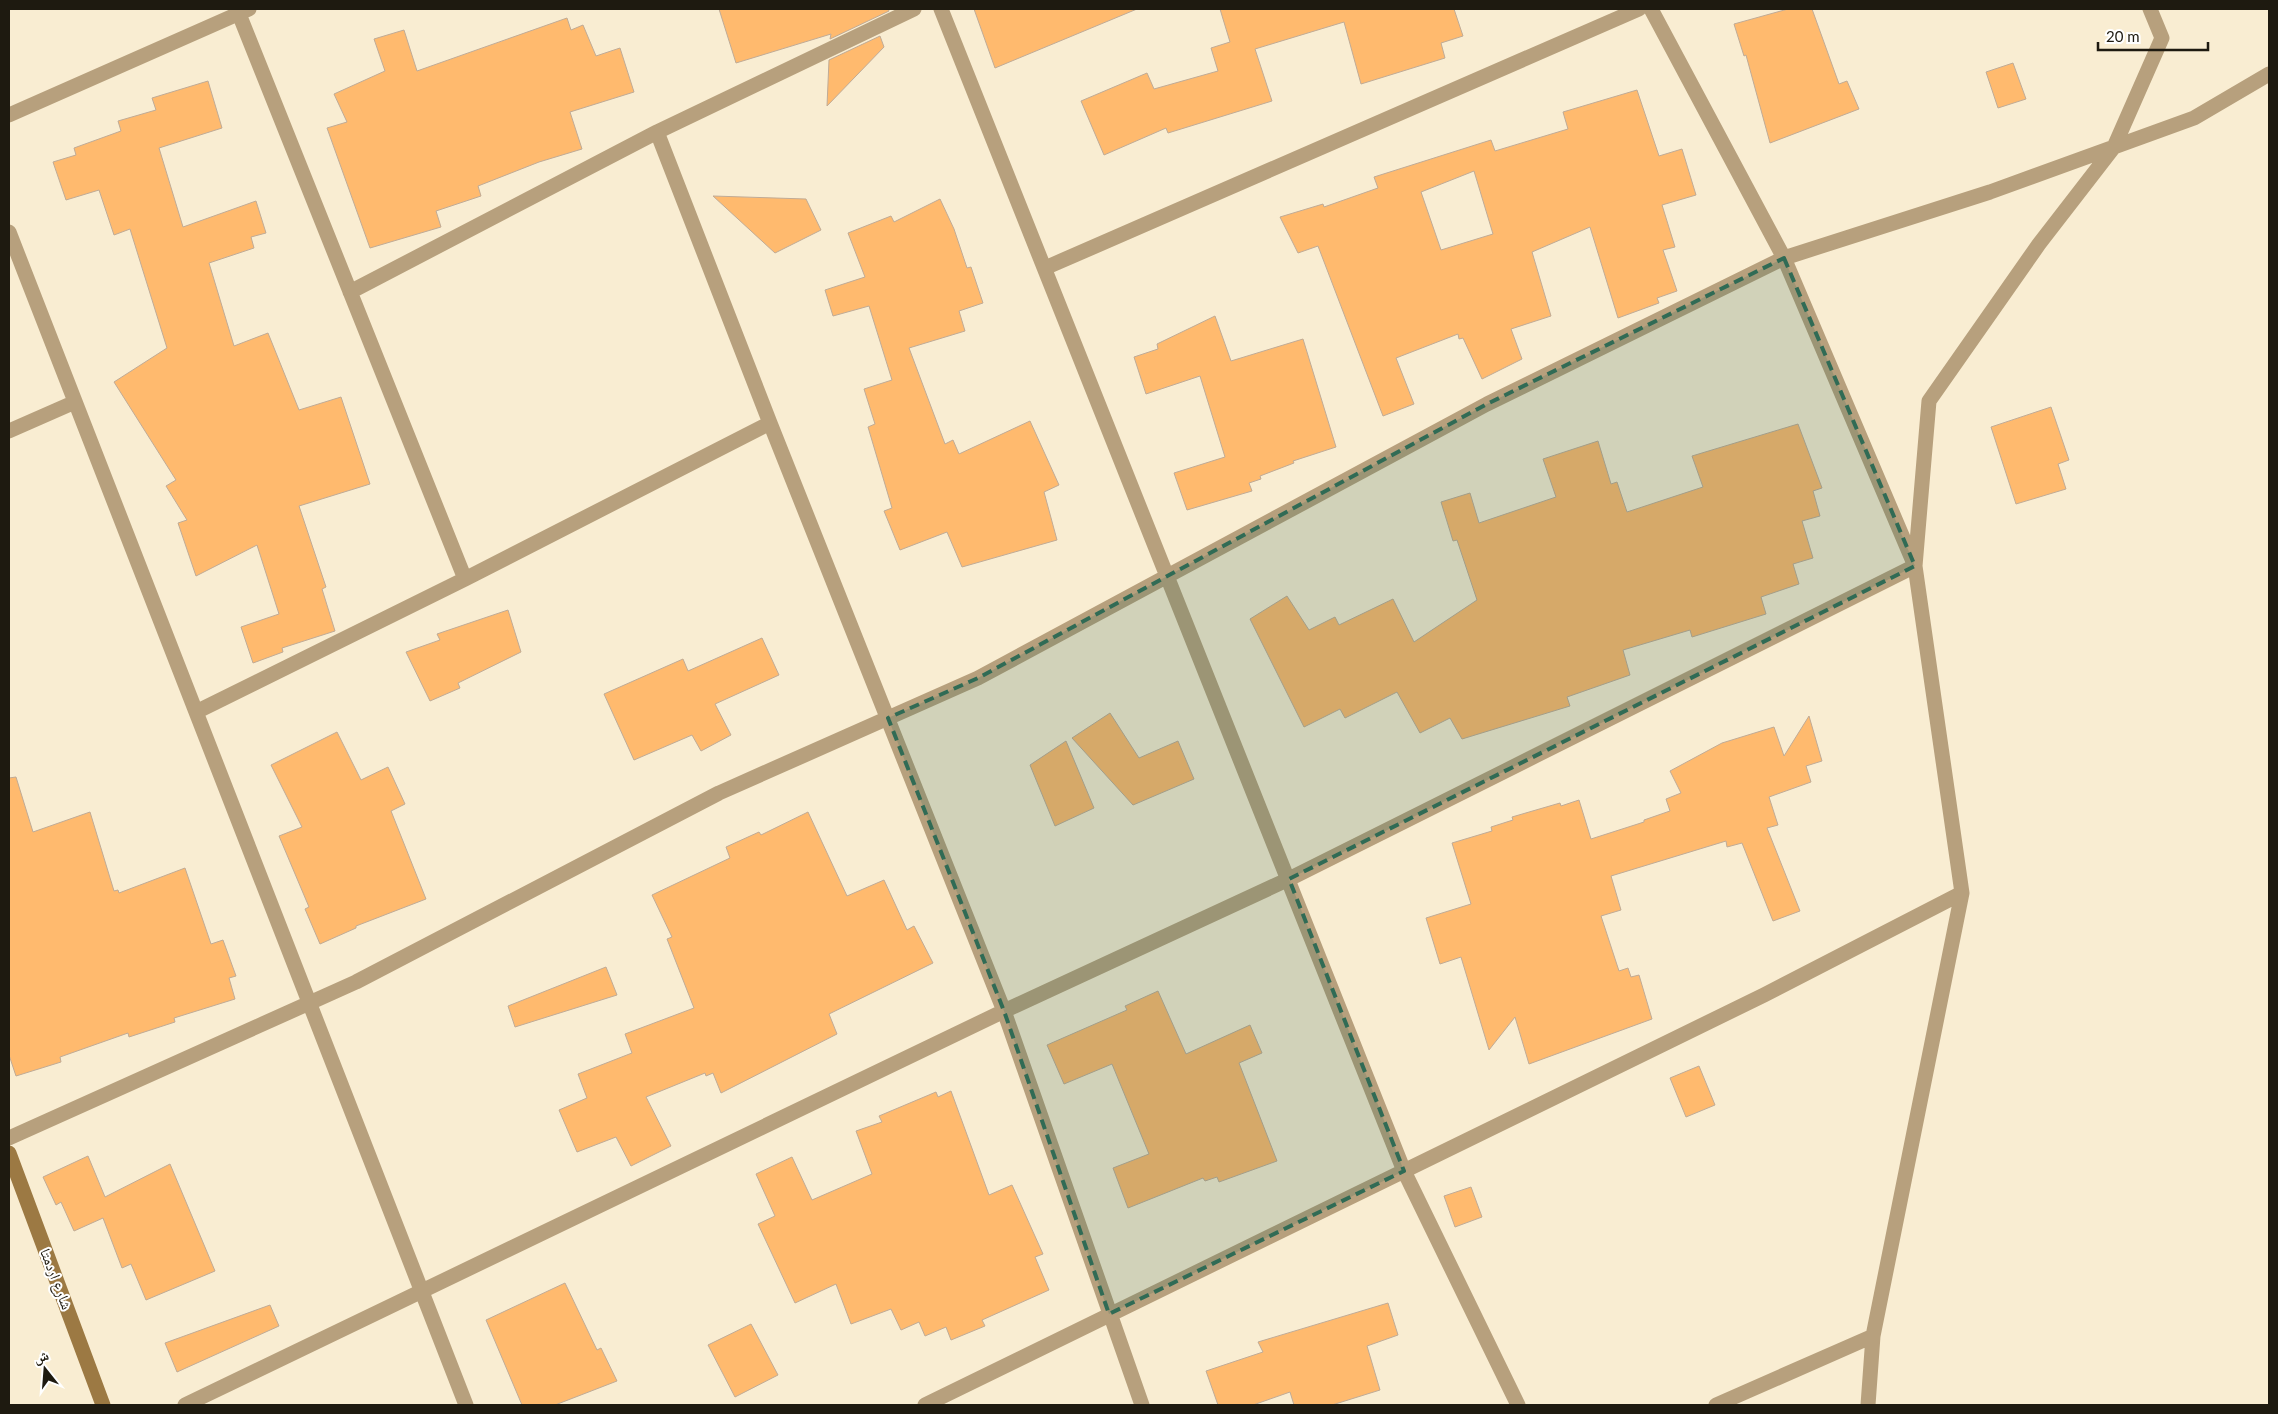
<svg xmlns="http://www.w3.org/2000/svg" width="2278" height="1414" viewBox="0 0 2278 1414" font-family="Lato,'Noto Naskh Arabic',sans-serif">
<rect width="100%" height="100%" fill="#f9edd2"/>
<path fill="#ffba6e" stroke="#c0ab96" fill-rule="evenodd" d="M719,9H888L889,11L830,39L831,34L736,63Z
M974,9H1137L995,68Z
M1220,9H1454L1463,36L1441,43L1445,58L1361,84L1344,22L1255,49L1272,101L1168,133L1166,128L1104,155L1081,101L1147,73L1154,89L1218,71L1211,48L1230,42Z
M1788,9H1812L1839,84L1847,81L1859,109L1770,143L1746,55L1744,56L1734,24Z
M567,18L571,30L583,25L596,56L620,48L634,92L570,112L582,149L539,162L478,186L481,196L436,211L441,227L370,248L327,128L347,122L334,94L385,71L374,39L404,30L417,71Z
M880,36L884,47L827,106L829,60Z
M2013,63L2026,99L1998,108L1986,72Z
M208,81L222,128L159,148L183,227L256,201L266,233L251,237L254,248L209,263L234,346L268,333L299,410L341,397L370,484L299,506L326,587L322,589L335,631L282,648L283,652L253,663L241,627L279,614L257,545L196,576L178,523L187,520L166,486L176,480L114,382L167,348L130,229L114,235L99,190L66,200L53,162L76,155L74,148L121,131L118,121L156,110L152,98Z
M1637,90L1659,156L1682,149L1696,195L1662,205L1675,247L1663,250L1677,291L1657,298L1659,303L1618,318L1590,227L1532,252L1551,316L1511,329L1522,359L1482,379L1463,338L1459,339L1458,334L1396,358L1414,404L1383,416L1318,246L1298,253L1280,217L1323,204L1324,207L1378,188L1374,177L1491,140L1495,151L1568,129L1563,112ZM1474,171L1493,234L1441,250L1421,192Z
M713,196L806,199L821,230L775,253Z
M940,199L954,229L967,268L971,267L983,303L959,311L965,331L909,348L945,444L953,440L959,454L1030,421L1059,485L1044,492L1057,540L962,567L947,532L900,550L884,511L892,508L868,427L875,424L864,389L892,380L869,306L833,316L825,290L865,277L848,233L891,216L894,222Z
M1215,316L1231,361L1303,339L1336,447L1293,461L1294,463L1260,476L1261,479L1249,483L1252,491L1187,510L1174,473L1225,457L1200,376L1146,394L1134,357L1158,349L1157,344Z
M2051,407L2069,460L2058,464L2066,489L2016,504L1991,427Z
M1798,424L1822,488L1813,491L1820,516L1802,521L1813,558L1793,564L1799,584L1761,597L1766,614L1692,637L1690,630L1623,650L1630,675L1567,697L1570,706L1462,739L1450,718L1420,733L1397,692L1345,718L1340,709L1304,727L1250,619L1287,596L1309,630L1335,617L1339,625L1393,599L1414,642L1477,600L1457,540L1453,541L1441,502L1470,493L1479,523L1556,497L1543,459L1598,441L1611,484L1617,482L1627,512L1703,487L1692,456Z
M508,610L521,652L458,683L460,688L430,701L406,652L440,640L437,634Z
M762,638L779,675L715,704L731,735L701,751L692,735L634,760L604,694L683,659L688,671Z
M1110,713L1139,758L1178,741L1194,779L1133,805L1072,738Z
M1809,716L1822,761L1806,766L1811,782L1769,797L1778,825L1767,828L1800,911L1773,921L1742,843L1727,847L1726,841L1611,876L1621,910L1601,916L1619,971L1628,968L1631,977L1639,975L1652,1019L1529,1064L1515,1017L1489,1050L1461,957L1440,964L1426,918L1471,904L1452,843L1492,831L1491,827L1513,820L1512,817L1560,803L1561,806L1579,800L1591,839L1644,822V820L1670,811L1666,799L1681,793L1670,771L1722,743L1774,727L1784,756Z
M337,732L361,780L388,767L405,804L391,811L426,899L356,926V928L320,944L305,909L309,907L279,836L302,827L271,765Z
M1066,741L1094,808L1055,826L1030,765Z
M16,777L33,832L90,812L114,891L118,890L119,893L185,868L211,944L223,940L236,976L229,978L235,999L174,1018L175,1022L129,1037L128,1033L60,1057L61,1062L16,1076L9,1055V778Z
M808,812L847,896L884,880L907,930L914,926L933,963L829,1014L837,1034L721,1093L713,1073L706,1076L705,1073L646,1097L671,1146L631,1166L616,1137L577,1152L559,1110L587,1098L578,1074L632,1053L625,1034L694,1008L667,939L672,937L652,895L730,858L726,847L759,832L761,835Z
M606,967L617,995L515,1027L508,1006Z
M1158,991L1186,1054L1250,1025L1262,1053L1239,1063L1277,1161L1219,1182L1217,1177L1205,1181L1203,1178L1128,1208L1113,1168L1149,1154L1112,1064L1064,1084L1047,1045L1127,1010L1125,1006Z
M1699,1066L1715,1105L1686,1117L1670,1078Z
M951,1091L989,1195L1012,1185L1043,1254L1035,1257L1049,1290L982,1320L985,1326L951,1340L946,1327L925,1336L919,1322L901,1330L891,1309L851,1324L836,1284L795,1303L758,1224L775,1216L756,1174L792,1157L812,1200L872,1174L856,1131L882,1122L879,1116L936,1092L938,1097Z
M88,1156L105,1197L170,1164L215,1271L146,1300L131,1264L122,1268L103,1218L74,1231L61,1202L56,1205L43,1177Z
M1471,1187L1482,1217L1455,1227L1444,1196Z
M565,1283L597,1350L601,1348L617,1381L555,1405H522L486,1320Z
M1388,1303L1398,1335L1367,1346L1380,1390L1332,1405H1294L1290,1392L1253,1405H1218L1206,1371L1263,1352L1258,1342Z
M270,1305L279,1326L177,1372L165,1343Z
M751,1324L778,1375L735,1397L708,1345Z"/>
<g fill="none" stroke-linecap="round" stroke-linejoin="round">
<path stroke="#b7a07d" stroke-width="15" d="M237,9L465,579
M941,9L1404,1171L1518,1405
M1651,9L1784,258L1915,566L1962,893L1873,1336L1868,1405
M9,115L249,9
M657,132L770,423L1004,1011L1142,1405
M9,232L466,1405
M1045,268L1639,9
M350,292L657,132L914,9
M9,431L75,402
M196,712L465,579L770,423
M9,1138L356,982L719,793L978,678L1487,404L1784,258L1990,192L2194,118L2269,74
M185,1405L1004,1011L1289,879L1915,566L1929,401L2039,244L2114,147L2162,38L2150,9
M925,1405L1764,995L1962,893
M1716,1405L1873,1336"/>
<path stroke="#9c7943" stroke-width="15" d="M9,1153L103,1405"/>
</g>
<path fill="#306b55" fill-opacity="0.2" stroke="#306b55" stroke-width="4" stroke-dasharray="10 6" stroke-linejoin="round" d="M1784,258L1915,566L1289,879L1404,1171L1109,1314L1004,1011L888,718L978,678L1487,404Z"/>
<g text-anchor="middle" stroke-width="4" stroke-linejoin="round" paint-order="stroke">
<g font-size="15" fill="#1e1a10" stroke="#fff">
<text transform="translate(56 1279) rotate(69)" y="5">شارع اردمتا</text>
</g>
</g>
<rect width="2278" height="1414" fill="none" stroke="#1e1a10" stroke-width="20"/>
<g transform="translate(45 1369) rotate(343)" stroke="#ffffff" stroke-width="4" paint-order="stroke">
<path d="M0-4L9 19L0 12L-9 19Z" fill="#1e1a10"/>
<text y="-8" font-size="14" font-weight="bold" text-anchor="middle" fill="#1e1a10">ش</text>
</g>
<path d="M2098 42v8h110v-8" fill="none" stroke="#1e1a10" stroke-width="2.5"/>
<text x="2106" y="42" font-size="15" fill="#1e1a10" stroke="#ffffff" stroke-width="4" paint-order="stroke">20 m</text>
</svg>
